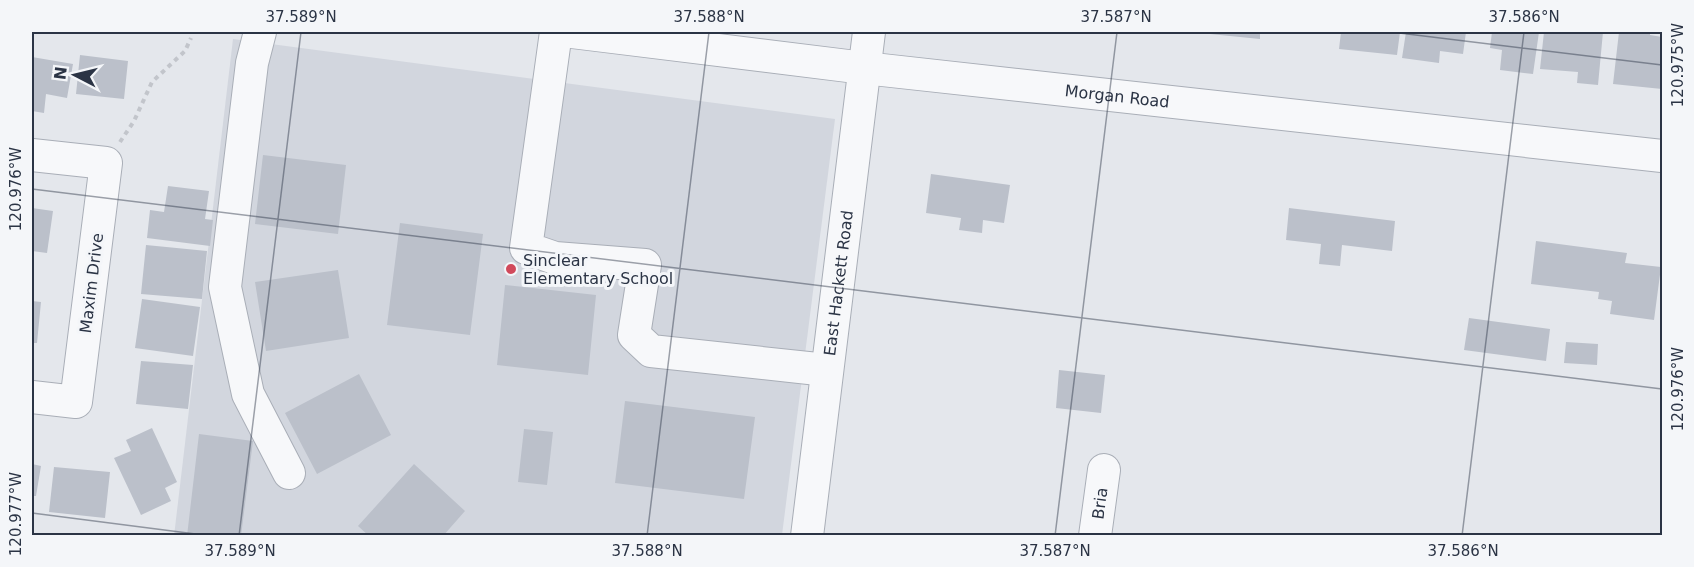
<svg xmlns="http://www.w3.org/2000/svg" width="1694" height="567" viewBox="0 0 1694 567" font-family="'DejaVu Sans',sans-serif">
<rect width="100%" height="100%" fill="#e4e7ec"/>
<path fill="#d2d6de" d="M233,39L835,119L782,535L174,536Z"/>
<path fill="#bbc0ca" d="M1200,32H1260V39L1200,33Z
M1341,32H1400L1397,55L1339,49Z
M1406,32H1466L1463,54L1440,51L1439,63L1402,58Z
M1492,32H1539L1533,74L1500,70L1502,50L1490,48Z
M1544,32H1603L1598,85L1577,83L1578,72L1540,69Z
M1619,32H1650V35L1662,37V89L1613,84Z
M80,55L128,61L124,99L76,94Z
M32,57L73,64L67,98L46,94L44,113L32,111Z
M263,155L346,165L338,234L255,224Z
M931,174L1010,185L1004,223L983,220L982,233L959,230L961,218L926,213Z
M168,186L209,191L205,219L213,220L210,246L147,238L150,210L164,212Z
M32,208L53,211L47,253L32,251Z
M1289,208L1395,221L1392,251L1342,245L1340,266L1319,264L1321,244L1286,240Z
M400,223L483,234L470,335L387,325Z
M1536,241L1627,253L1625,263L1661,267L1654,320L1610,314L1612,301L1598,299L1599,292L1531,284Z
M146,245L207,251L202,299L141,294Z
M338,270L349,338L266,351L255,282Z
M505,285L596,295L588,375L497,365Z
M142,299L200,307L193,356L135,348Z
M32,301L41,302L37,343H32Z
M1469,318L1550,329L1546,361L1464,350Z
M1566,342L1598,344L1597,365L1564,363Z
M141,361L193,365L188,409L136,404Z
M1059,370L1105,375L1101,413L1056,408Z
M359,374L391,435L317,474L285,413Z
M625,401L755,417L744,499L615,483Z
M152,428L177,482L165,488L171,501L141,515L114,458L131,451L126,440Z
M524,429L553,432L547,485L518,482Z
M199,434L253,441L241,536H187Z
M32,464L41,466L36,496H32Z
M414,464L465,511L443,536H369L358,526Z
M54,467L110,472L105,518L49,512Z"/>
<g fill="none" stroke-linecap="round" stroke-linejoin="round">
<defs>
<g id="minor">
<path d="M260,32L252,63L225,287L248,394L289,473"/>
<path d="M556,32L526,248L555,258L645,265L634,335L651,351L827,370"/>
<path id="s1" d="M572,32L864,68L1662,156"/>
<path d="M32,155L106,163L76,402L32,397"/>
<path id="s2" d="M807,536L869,32"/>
<path id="s3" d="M1095,536L1104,470"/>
</g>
</defs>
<use href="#minor" stroke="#a9aeb7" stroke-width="34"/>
<path stroke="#c2c5cb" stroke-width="4" stroke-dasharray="4.5 4.5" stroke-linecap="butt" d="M120,142L134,121L152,82L185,51L191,38"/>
<use href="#minor" stroke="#f7f8fa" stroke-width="32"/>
</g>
<path fill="none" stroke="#2b3445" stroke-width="1.5" stroke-opacity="0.45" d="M1391,32L1662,65M32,189L1662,389M32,513L211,536M239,536L301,32M647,536L709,32M1055,536L1117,32M1462,536L1524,32"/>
<circle fill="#d1495b" stroke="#f4f6f9" stroke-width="2" cx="511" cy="269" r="6"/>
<g text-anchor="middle" stroke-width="6" stroke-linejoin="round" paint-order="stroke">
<g font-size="16" fill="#2b3445" stroke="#f4f6f9">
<text dy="6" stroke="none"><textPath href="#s1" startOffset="549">Morgan Road</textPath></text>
<text transform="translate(91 283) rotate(-83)" y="6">Maxim Drive</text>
<text dy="6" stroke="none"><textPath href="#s2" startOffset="255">East Hackett Road</textPath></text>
<text dy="6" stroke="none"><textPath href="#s3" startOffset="33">Bria</textPath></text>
</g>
<g font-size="16" fill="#2b3445" stroke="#f4f6f9" text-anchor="start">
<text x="523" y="266">Sinclear<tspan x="523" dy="18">Elementary School</tspan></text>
</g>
</g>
<rect width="1694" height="567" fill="none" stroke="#f4f6f9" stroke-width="66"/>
<g transform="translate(75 75) rotate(277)" stroke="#f4f6f9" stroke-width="4.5" paint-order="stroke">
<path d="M0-4.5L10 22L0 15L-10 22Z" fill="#2b3445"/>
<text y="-9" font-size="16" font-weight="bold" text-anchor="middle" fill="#2b3445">N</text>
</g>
<rect x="33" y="33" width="1628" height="501" fill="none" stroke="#2b3445" stroke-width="2"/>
<g font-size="15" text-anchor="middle" fill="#2b3445">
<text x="301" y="22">37.589°N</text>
<text x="709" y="22">37.588°N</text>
<text x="1116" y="22">37.587°N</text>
<text x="1524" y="22">37.586°N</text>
<text transform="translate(1678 65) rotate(-90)" y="5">120.975°W</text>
<text transform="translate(16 189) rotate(-90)" y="5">120.976°W</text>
<text transform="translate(1678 389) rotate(-90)" y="5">120.976°W</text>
<text transform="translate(16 514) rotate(-90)" y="5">120.977°W</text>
<text x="240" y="556">37.589°N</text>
<text x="647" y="556">37.588°N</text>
<text x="1055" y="556">37.587°N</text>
<text x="1463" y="556">37.586°N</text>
</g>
</svg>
